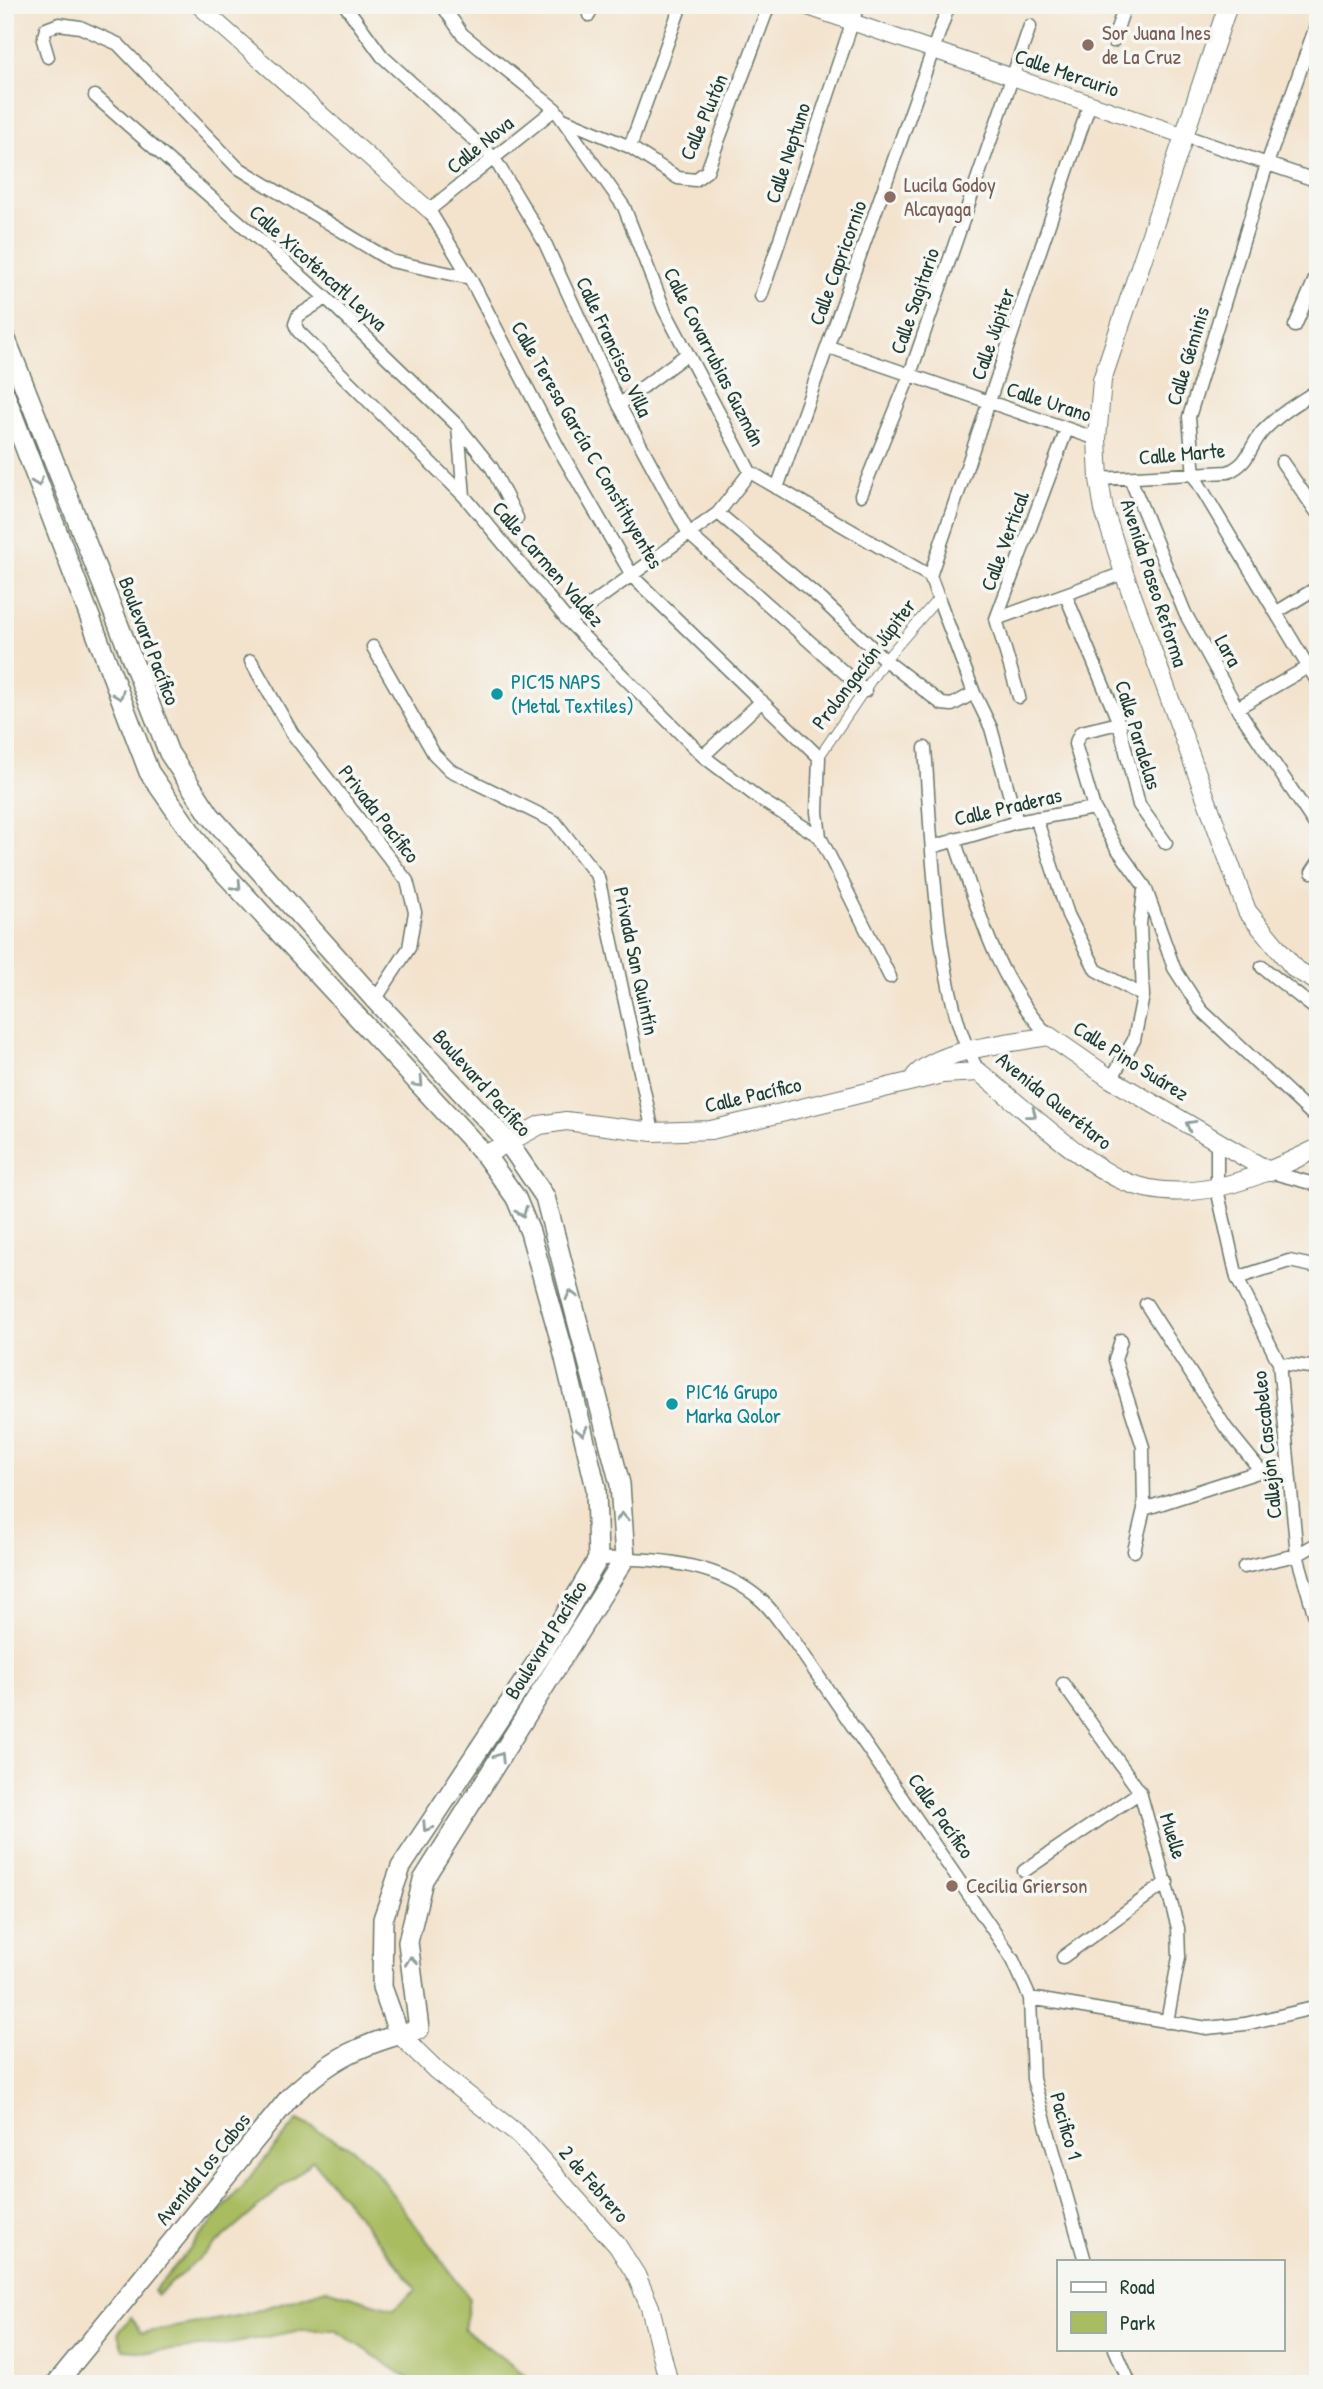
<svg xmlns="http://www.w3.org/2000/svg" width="1323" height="2389" viewBox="0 0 1323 2389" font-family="'Patrick Hand',sans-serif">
<rect width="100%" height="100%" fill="#f6f6f2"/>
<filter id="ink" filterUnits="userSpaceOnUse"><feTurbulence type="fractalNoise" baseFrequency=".0143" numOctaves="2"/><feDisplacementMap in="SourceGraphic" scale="14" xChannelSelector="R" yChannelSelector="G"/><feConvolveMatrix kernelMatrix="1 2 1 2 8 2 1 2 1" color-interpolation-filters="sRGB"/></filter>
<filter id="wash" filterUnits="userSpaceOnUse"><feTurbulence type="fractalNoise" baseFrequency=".00686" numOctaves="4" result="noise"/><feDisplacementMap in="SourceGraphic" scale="28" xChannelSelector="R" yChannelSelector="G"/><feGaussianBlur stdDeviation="1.57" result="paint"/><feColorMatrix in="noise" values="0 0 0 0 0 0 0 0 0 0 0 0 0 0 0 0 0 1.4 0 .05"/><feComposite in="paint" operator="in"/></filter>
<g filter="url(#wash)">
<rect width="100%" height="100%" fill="#f3e3cd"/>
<path fill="#a9bc60" stroke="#647c4a" stroke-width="2" d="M298,2120L353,2149L373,2168L470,2299L464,2329L537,2384H417L335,2330H301L230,2344L151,2352L123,2350L118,2334L131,2317L142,2333L242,2315L326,2289L394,2309L417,2289L313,2160L157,2295L154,2291Z"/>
</g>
<g filter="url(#ink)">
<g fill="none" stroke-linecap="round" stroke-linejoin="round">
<defs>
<path id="pedestrian" d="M819,757L885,660L940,596"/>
<path id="minor" d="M345,5L382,56L494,158L545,243L619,405L689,534L865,691
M442,5L462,34L555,109L624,207L664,309L750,472L930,576L974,693L991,728L1017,822
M589,15L592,5
M1318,20L1267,164L1189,417L1194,476L1318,683
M1113,41L1125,5
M48,57L43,40L46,29L59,24L80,27L118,44L237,167L391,261L470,278
M95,96L326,298L458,426L464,496
M555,109L429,210L470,278L558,447L633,577L819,757L817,812L820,837L890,977
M563,119L630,147L678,178L695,180L707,171L769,5
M1182,135L1318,181
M630,147L681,5
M761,296L858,5
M326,298L298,316L295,324L298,331L464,496L568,621L703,756L761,800L820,837
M1295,326L1318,272
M829,347L1097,439
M619,405L687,354
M458,426L492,468L517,518
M1282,462L1318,514
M1130,478L1185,613L1237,708L1318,829
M1099,479L1228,472C1251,462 1248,448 1263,431C1279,414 1299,402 1318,390
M777,488L949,5
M861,495L909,377L1030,26
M718,513L822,600L885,660L942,704L952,705L974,693
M930,576L1090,103
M1066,596L1119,723L1139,805L1166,843
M1277,612L1318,587
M996,619L1067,429
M996,619L1124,573
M996,619L1019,697
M568,621L718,513L750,472
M373,647L434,754L450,770L555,822L598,877L653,1132
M251,661L292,733L407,881L415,912L409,948L375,1000
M1237,708L1308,667
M1119,723L1081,732L1075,744L1094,808L1116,847L1145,887L1174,968L1201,1010L1318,1120
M925,748C932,838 934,996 979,1072
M703,756L762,701
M1036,818L1068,915L1096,970L1143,996
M954,839C978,909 996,981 1049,1036
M932,847L1017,822L1094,808
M1312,872L1318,863
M1262,967L1318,1011
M1111,1079L1134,1040L1143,996L1140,924L1144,891
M1217,1141V1189L1237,1278L1279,1363L1297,1555L1318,1627
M1270,1172L1318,1185
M1237,1278L1289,1261L1318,1267
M1146,1304L1226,1428L1261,1471
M1121,1340L1115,1360L1143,1447L1144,1509L1134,1551
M1279,1363L1318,1368
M1144,1509L1261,1471L1289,1467
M598,1559C651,1557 718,1562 760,1599C773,1610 783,1627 794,1641L995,1933L1013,1960L1030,1998L1033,2079L1085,2261
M1244,1567L1297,1555L1318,1543
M1063,1684L1140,1792L1178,1928L1179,1957L1167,2022
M1024,1871L1140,1792
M1063,1957L1167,1882
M1030,1998L1207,2028L1245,2024L1318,2007
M1115,2349L1130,2384"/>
<path id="tertiary" d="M198,5L429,210
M802,5L1182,135"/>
<path id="secondary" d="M1228,5L1102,380L1097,439L1099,479L1104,510L1124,573L1247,911L1295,969L1318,982
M915,1076C940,1048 1012,1043 1049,1036L1111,1079L1270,1172
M485,1155L540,1125L566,1121L653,1132L711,1130L942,1074L979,1072C1018,1103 1076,1158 1119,1179C1186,1210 1258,1178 1318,1148
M399,2034L437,2071L521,2137L617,2245L636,2275L650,2307L669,2384"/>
<path id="primary" d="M5,337L169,753L210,815L375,1000L507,1141L545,1197L620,1484L625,1558L423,1880L408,1942L419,2029C362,2044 334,2056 290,2097L56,2384
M5,395L149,772L204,851L485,1155L516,1198L530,1232L562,1346L596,1488L598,1559L544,1651L401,1867L383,1919L382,1987L399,2034"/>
</defs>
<use href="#pedestrian" stroke="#69776a" stroke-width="11"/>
<use href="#minor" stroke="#69776a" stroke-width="15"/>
<use href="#tertiary" stroke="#69776a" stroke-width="18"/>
<use href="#secondary" stroke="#69776a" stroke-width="20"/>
<use href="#primary" stroke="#69776a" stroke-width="22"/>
<use href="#pedestrian" stroke="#fff" stroke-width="9"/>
<use href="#minor" stroke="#fff" stroke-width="12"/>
<use href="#tertiary" stroke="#fff" stroke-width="16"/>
<use href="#secondary" stroke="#fff" stroke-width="18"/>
<use href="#primary" stroke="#fff" stroke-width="19"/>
</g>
<defs><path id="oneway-chevron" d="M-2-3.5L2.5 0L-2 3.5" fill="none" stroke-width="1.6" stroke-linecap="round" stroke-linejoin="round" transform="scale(1.75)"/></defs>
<g stroke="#8f9e9a">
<use href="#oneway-chevron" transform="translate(38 482) rotate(69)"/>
<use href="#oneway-chevron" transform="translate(119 695) rotate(69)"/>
<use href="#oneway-chevron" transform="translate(237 886) rotate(47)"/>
<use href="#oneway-chevron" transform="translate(419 1083) rotate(47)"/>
<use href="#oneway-chevron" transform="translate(1032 1114) rotate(38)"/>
<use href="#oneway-chevron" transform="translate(1190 1125) rotate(-150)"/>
<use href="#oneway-chevron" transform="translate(522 1212) rotate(68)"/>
<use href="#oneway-chevron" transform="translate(571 1295) rotate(-104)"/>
<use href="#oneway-chevron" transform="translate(582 1431) rotate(76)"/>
<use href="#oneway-chevron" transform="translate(622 1517) rotate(-94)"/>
<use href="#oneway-chevron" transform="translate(500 1757) rotate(-58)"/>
<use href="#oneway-chevron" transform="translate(427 1827) rotate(123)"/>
<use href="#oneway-chevron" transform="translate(411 1961) rotate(-97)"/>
</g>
</g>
<g fill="#8d6e63" stroke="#f6f6f2" stroke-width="2.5">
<circle cx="1088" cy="45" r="7"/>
<circle cx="890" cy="197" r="7"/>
<circle cx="952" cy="1886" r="7"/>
</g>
<g fill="#0f9aa8" stroke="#f6f6f2" stroke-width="2.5">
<circle cx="497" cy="694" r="7"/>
<circle cx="672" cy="1404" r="7"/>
</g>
<g text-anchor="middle" stroke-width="7" stroke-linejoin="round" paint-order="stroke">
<g font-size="21" fill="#785e54" stroke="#f6f6f2" text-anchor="start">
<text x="1102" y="40">Sor Juana Ines<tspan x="1102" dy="24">de La Cruz</tspan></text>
<text x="904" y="192">Lucila Godoy<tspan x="904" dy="24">Alcayaga</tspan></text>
<text x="966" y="1893">Cecilia Grierson</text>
</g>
<g font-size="21" fill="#1f3d34" stroke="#f6f6f2">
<text transform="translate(1067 73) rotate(19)" y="7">Calle Mercurio</text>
<text transform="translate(704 117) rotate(-67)" y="7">Calle Plutón</text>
<text transform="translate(480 145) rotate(-39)" y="7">Calle Nova</text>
<text transform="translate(788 153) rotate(-72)" y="7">Calle Neptuno</text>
<text transform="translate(838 263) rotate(-70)" y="7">Calle Capricornio</text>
<text transform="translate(318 268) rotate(42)" y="7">Calle Xicoténcatl Leyva</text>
<text transform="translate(915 301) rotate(-71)" y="7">Calle Sagitario</text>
<text transform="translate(993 334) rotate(-71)" y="7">Calle Júpiter</text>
<text transform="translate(614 347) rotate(65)" y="7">Calle Francisco Villa</text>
<text transform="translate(1188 356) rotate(-73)" y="7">Calle Géminis</text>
<text transform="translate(714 357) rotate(63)" y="7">Calle Covarrubias Guzmán</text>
<text transform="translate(1049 402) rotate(18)" y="7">Calle Urano</text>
<text transform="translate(587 445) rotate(60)" y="7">Calle Teresa García C Constituyentes</text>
<text transform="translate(1182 454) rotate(-5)" y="7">Calle Marte</text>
<text transform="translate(1005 541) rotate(-70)" y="7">Calle Vertical</text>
<text transform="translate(548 564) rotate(49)" y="7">Calle Carmen Valdez</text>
<text transform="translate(1154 583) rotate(72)" y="7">Avenida Paseo Reforma</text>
<text transform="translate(149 641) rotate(69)" y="7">Boulevard Pacífico</text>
<text transform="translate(1228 651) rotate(61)" y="7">Lara</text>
<text transform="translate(864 664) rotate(-53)" y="7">Prolongación Júpiter</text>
<text transform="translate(1138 735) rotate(73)" y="7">Calle Paralelas</text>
<text transform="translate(1008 807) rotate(-13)" y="7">Calle Praderas</text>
<text transform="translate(379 814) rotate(52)" y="7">Privada Pacífico</text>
<text transform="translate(636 961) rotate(78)" y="7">Privada San Quintín</text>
<text transform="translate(1131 1061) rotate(32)" y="7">Calle Pino Suárez</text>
<text transform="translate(482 1083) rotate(48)" y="7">Boulevard Pacífico</text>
<text transform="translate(753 1095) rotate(-13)" y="7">Calle Pacífico</text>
<text transform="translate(1054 1101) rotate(39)" y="7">Avenida Querétaro</text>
<text transform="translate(1267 1445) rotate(-96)" y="7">Callejón Cascabeleo</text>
<text transform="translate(546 1640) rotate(-58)" y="7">Boulevard Pacífico</text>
<text transform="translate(941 1816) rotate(55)" y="7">Calle Pacífico</text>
<text transform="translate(1173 1836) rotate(73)" y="7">Muelle</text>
<text transform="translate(1066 2126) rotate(74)" y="7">Pacifico 1</text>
<text transform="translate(203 2169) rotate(-51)" y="7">Avenida Los Cabos</text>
<text transform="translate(594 2184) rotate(49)" y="7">2 de Febrero</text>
</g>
<g font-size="21" fill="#0d838f" stroke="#f6f6f2" text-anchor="start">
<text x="511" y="689">PIC15 NAPS<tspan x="511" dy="24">(Metal Textiles)</tspan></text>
<text x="686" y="1399">PIC16 Grupo<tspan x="686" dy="24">Marka Qolor</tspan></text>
</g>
</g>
<rect width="1323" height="2389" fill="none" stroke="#f6f6f2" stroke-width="28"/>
<rect x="1057" y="2260" width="228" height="91" fill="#f6f6f2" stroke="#a0aca6" stroke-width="2"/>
<rect x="1071" y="2282" width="35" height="10" fill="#ffffff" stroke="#a0aca6" stroke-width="2"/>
<text x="1120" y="2294" font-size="21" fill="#1f3d34">Road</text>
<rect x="1071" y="2312" width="35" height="21" fill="#a9bc60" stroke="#a0aca6" stroke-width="2"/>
<text x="1120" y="2330" font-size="21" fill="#1f3d34">Park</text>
</svg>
